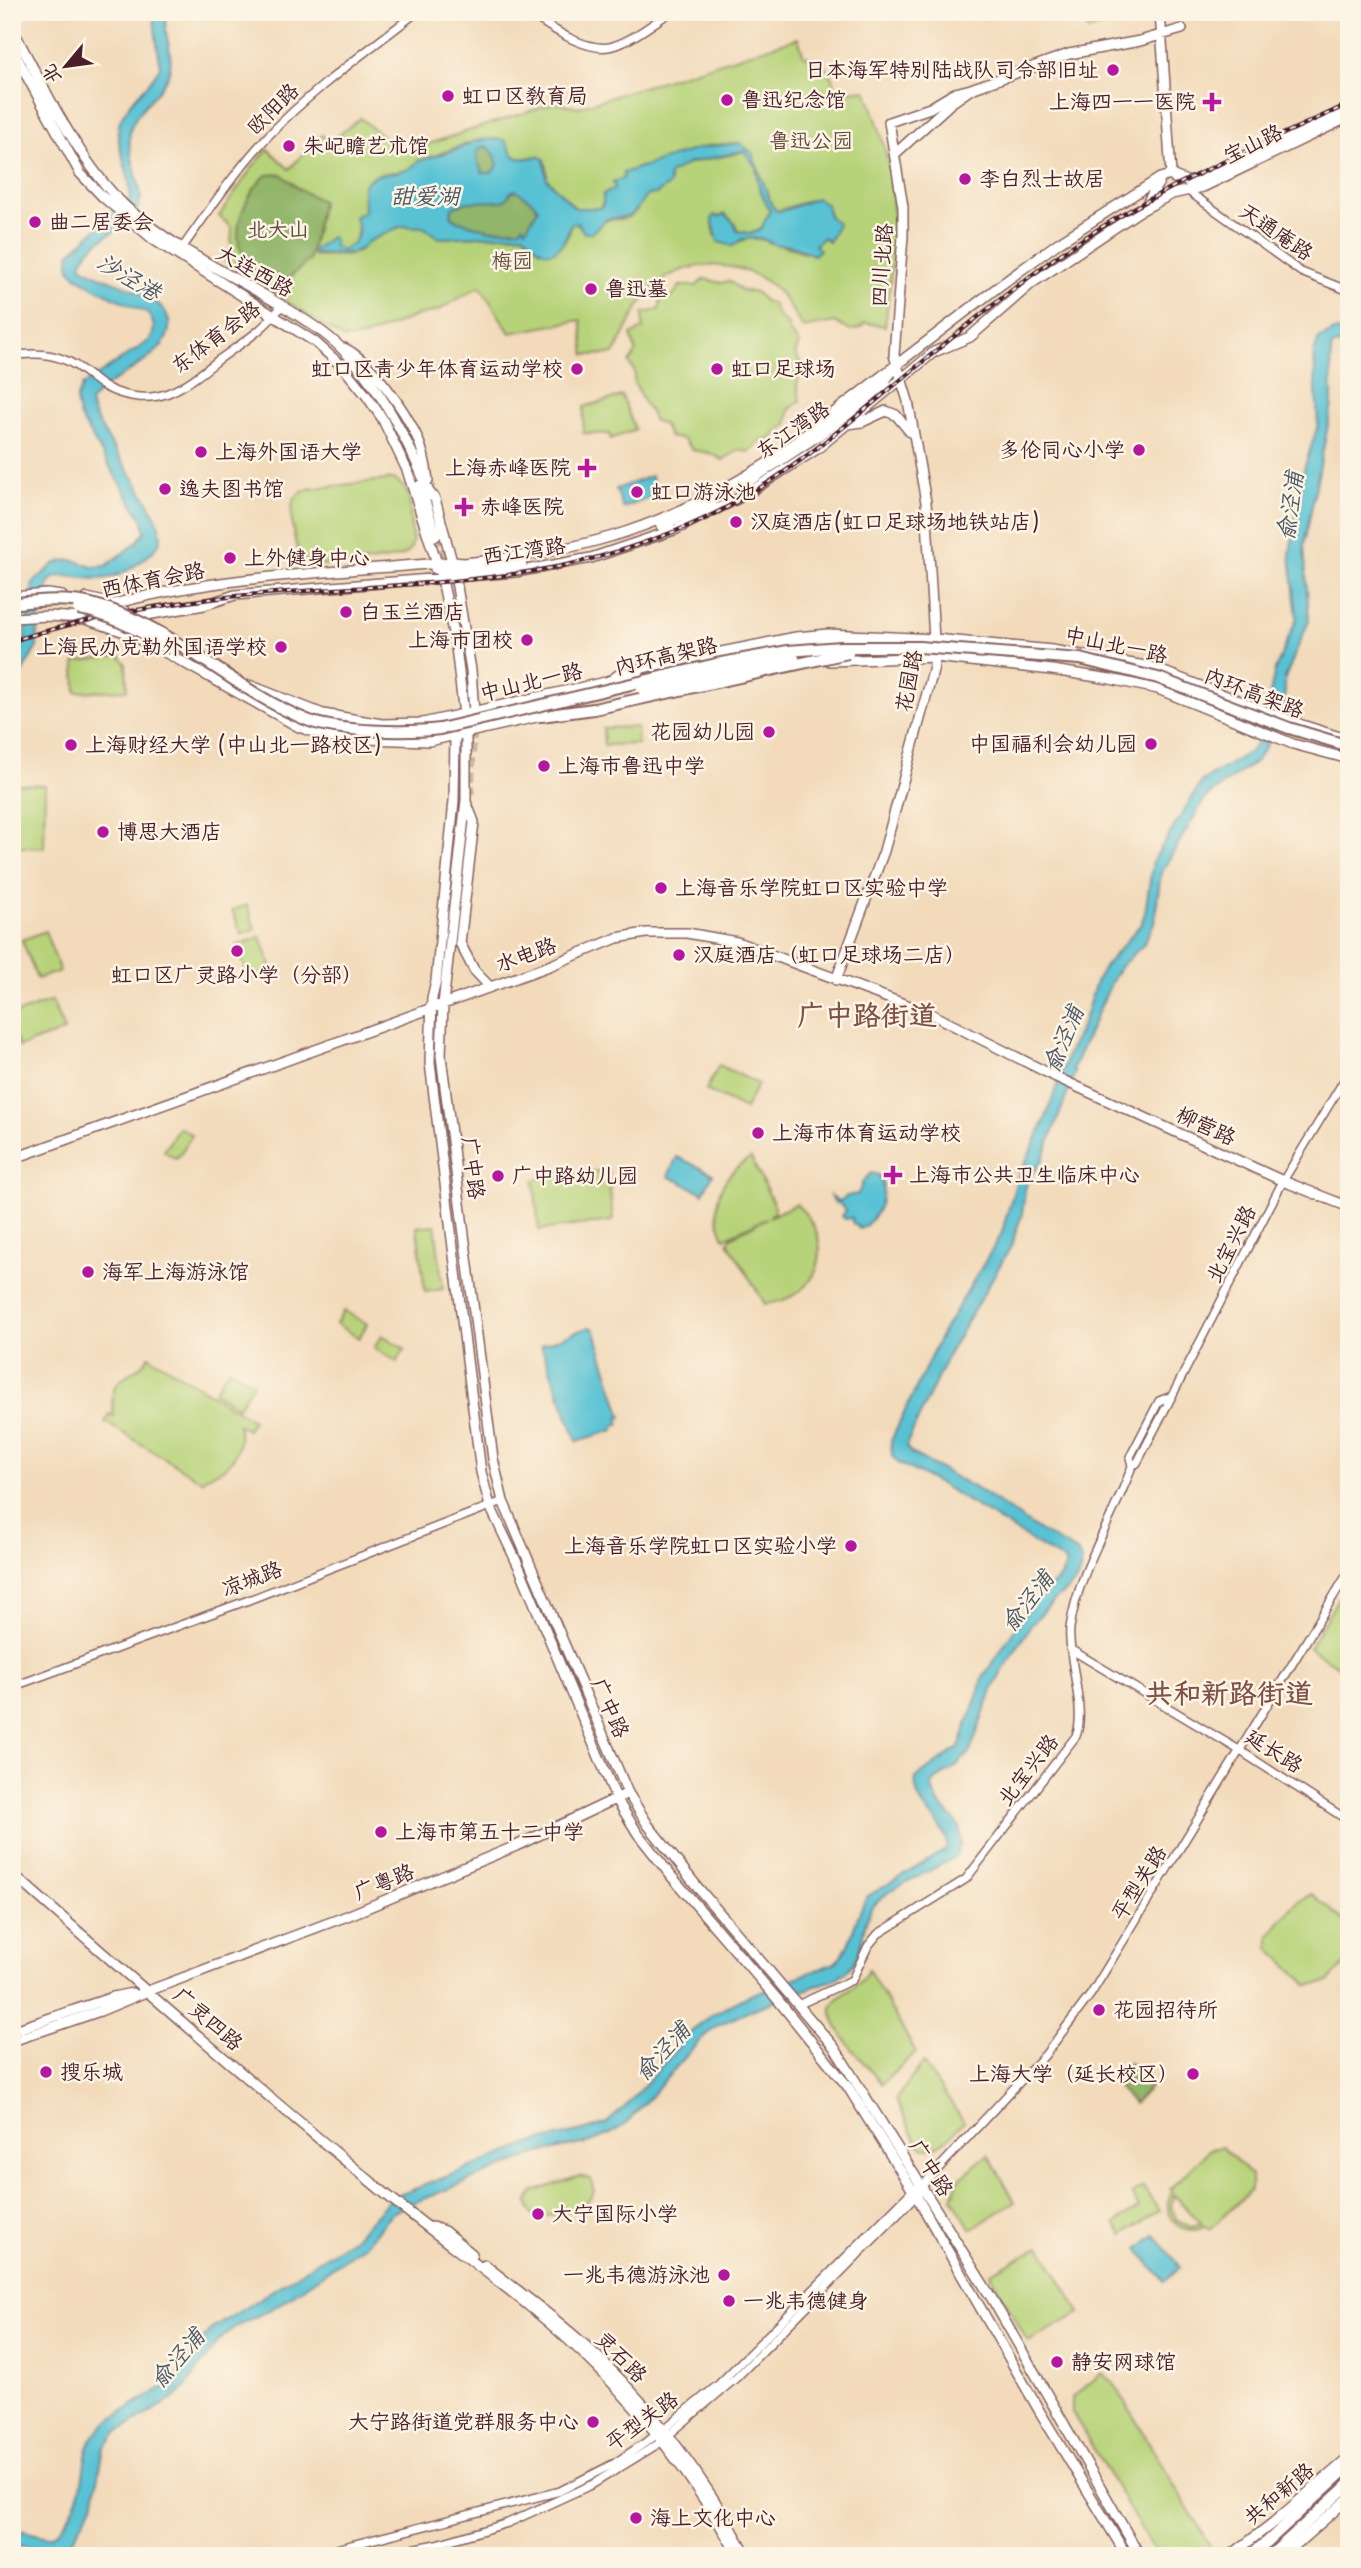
<svg xmlns="http://www.w3.org/2000/svg" width="1361" height="2568" viewBox="0 0 1361 2568" font-family="'Playpen Sans','LXGW WenKai TC',sans-serif">
<rect width="100%" height="100%" fill="#fcf5e5"/>
<filter id="ink" filterUnits="userSpaceOnUse"><feTurbulence type="fractalNoise" baseFrequency=".0143" numOctaves="2"/><feDisplacementMap in="SourceGraphic" scale="14" xChannelSelector="R" yChannelSelector="G"/><feConvolveMatrix kernelMatrix="1 2 1 2 8 2 1 2 1" color-interpolation-filters="sRGB"/></filter>
<filter id="wash" filterUnits="userSpaceOnUse"><feTurbulence type="fractalNoise" baseFrequency=".00686" numOctaves="4" result="noise"/><feDisplacementMap in="SourceGraphic" scale="28" xChannelSelector="R" yChannelSelector="G"/><feGaussianBlur stdDeviation="1.57" result="paint"/><feColorMatrix in="noise" values="0 0 0 0 0 0 0 0 0 0 0 0 0 0 0 0 0 1.4 0 .05"/><feComposite in="paint" operator="in"/></filter>
<g filter="url(#wash)">
<rect width="100%" height="100%" fill="#f2daba"/>
<path fill="#b7d379" stroke="#807952" stroke-width="2" fill-rule="evenodd" d="M1082,12H1106L1110,24L1088,31Z
M798,38L804,56C823,57 831,73 836,89L842,91L866,90C875,114 883,138 888,163C898,216 892,273 885,326L865,323C856,335 845,329 835,322L803,328C795,316 788,302 779,292C748,259 684,255 652,289C634,308 627,332 614,354L585,355L581,320L510,333L480,286L437,311L418,315L364,337L344,339L224,260L231,248L232,228L219,216L253,166L268,149L289,169L322,135L330,142L360,118L385,138L398,143L407,151L554,103L579,107ZM491,139L504,140C513,157 514,163 535,156L547,166V179L575,208H600L604,200L624,178L623,173L711,145L740,143L752,153L772,206L777,211L817,198L826,204L829,217L838,223L829,242L824,237L804,253C793,246 782,247 770,242C756,237 746,236 732,246L715,236L712,219L725,214L735,224L737,231C742,231 746,233 750,233C761,233 767,220 770,211L758,183L756,166L744,151C719,160 692,157 669,174V180C661,185 652,190 646,196C639,203 638,213 628,217C615,223 604,213 595,231L582,227L578,223L571,224L569,234L560,247L533,245L523,234L439,238L423,227L402,226L369,241L357,252L347,255L315,256L328,239C331,242 332,245 335,248C350,260 362,234 356,220L364,212V198L369,179C385,168 406,178 418,161C439,155 470,140 491,139Z
M704,279L722,283L729,281L741,290L757,293L764,301L772,303L778,316L788,325L789,332L799,343L795,354L802,365L797,385L800,401L789,410L787,425L778,430L772,439L760,442L749,452L739,450L723,460L710,453L693,450L683,439L669,437L664,425L653,420C650,408 645,407 642,399C639,392 640,390 634,383L635,373L629,362L636,353L631,335L643,329V313L659,310L661,299L672,297L680,286H696Z
M622,396L635,430L611,439L609,434L583,433L584,407Z
M394,479C416,493 408,506 411,526C412,535 415,544 408,552C400,561 318,569 308,563C294,555 287,511 295,498C299,493 303,491 308,489Z
M116,656L121,657L126,664L127,690L76,692L75,662Z
M637,727L638,744L604,745L603,728Z
M12,784L45,785L44,848L12,847Z
M247,905L255,929L241,934L232,910Z
M45,931L60,971L37,979L22,940Z
M261,937L273,972L249,980L237,945Z
M52,1001L64,1031L19,1047L12,1028V1015Z
M719,1065L758,1084L745,1109L706,1090Z
M179,1127L192,1135L179,1156L175,1158L164,1151Z
M751,1158L775,1207V1211L769,1217L796,1204C839,1242 821,1298 765,1304L728,1242L731,1237L767,1218L724,1238C709,1204 719,1176 751,1158Z
M608,1170L613,1221L539,1230L534,1180Z
M435,1225L443,1289L425,1292L417,1227Z
M344,1311L367,1324L359,1338L336,1324Z
M382,1335L405,1349L397,1362L374,1348Z
M149,1356L253,1420L247,1430L238,1425C242,1442 237,1460 221,1470C213,1475 207,1474 202,1481L105,1422L110,1414L114,1416C105,1370 134,1381 149,1356Z
M229,1368L253,1383L238,1407L214,1392Z
M1349,1580V1673L1309,1648Z
M1312,1894L1349,1925V1960L1328,1982L1308,1985L1269,1948V1935L1298,1901Z
M868,1969L916,2052L882,2084C870,2069 821,2021 834,2003C845,1989 861,1988 868,1969Z
M923,2063L964,2122C951,2134 936,2157 918,2145L896,2099Z
M1222,2147L1251,2176V2190L1210,2229L1206,2226C1182,2239 1158,2216 1172,2192L1170,2189L1210,2149ZM1174,2195L1202,2224L1191,2227L1177,2221L1171,2207Z
M988,2154L1015,2202L971,2229L952,2198L959,2179Z
M579,2176L590,2179C611,2207 542,2220 535,2216C529,2212 528,2207 528,2201L533,2192Z
M1143,2187L1159,2211L1123,2235L1115,2223L1139,2207L1131,2194Z
M1040,2246L1080,2313L1028,2342L990,2274Z
M1102,2373L1115,2385L1216,2556H1157L1072,2412V2398Z"/>
<path fill="#91b569" stroke="#6e6a4a" stroke-width="2" d="M484,146C494,150 496,155 498,165L492,173H483L477,160L478,150Z
M281,174L299,189L322,201L309,260L287,280L248,266C246,259 241,252 239,245C234,220 249,191 266,175Z
M516,190L533,202L538,209L526,229L490,230L455,220L451,216L452,207L468,202L505,200L512,191Z
M1129,2063L1151,2086L1134,2104L1112,2081Z"/>
<path fill="#58c2d4" stroke="#517080" stroke-width="2" fill-rule="evenodd" d="M153,12H167C161,32 175,52 169,72C162,93 133,112 130,131C127,151 138,177 141,196C137,232 90,233 81,265C100,283 164,290 169,322C174,358 107,375 90,403C95,433 170,516 160,541C155,552 138,564 128,570C97,590 68,568 50,580L38,622L37,647L12,689V662L24,643L33,583L54,564L63,561L74,560L92,567L106,566L136,543L145,532L143,521L79,416L76,400L83,385L149,341C156,332 155,322 147,313C131,305 78,283 70,269C68,264 69,259 70,253L130,198C132,170 112,143 120,121C128,100 150,87 160,67Z
M491,139L505,140C515,160 515,161 538,156L544,159L547,179L575,208H600L603,205V194L615,189L613,182L624,178L623,173L700,148L740,143L752,153L772,206L777,211L788,209L817,198L826,204L829,217L838,223L829,242L823,237L815,245L820,250L814,255L789,245H776L760,238L742,239L733,246L718,242L712,219L714,215L719,217L725,214L735,224L737,231L751,234L761,229L770,211L759,188L756,167L744,151L689,163L669,174V185L656,194L647,195C629,220 635,215 606,219L592,233H584L578,223L571,224C567,235 559,260 541,250C533,246 530,238 523,234L439,238L423,227L401,226L369,241L361,249L353,253L313,254L314,250L331,237L334,239V246L341,250C358,245 363,230 354,217L364,212L363,186C378,165 405,180 418,161L455,150L475,141ZM484,146C493,150 496,155 498,165L492,173H483L477,160L478,150ZM516,190L533,202L538,209L526,229L523,225L520,229L490,230L455,220L451,216L452,207L468,202L500,201L505,200L512,191Z
M1336,330L1349,336V351L1338,344L1332,346L1331,350L1332,405L1304,545L1309,620L1285,678V707L1270,739L1256,761L1206,797L1161,873L1154,923L1143,945L1120,967L1112,981L1073,1068L1075,1073L1042,1161L1030,1176L1025,1189L1022,1214L1011,1246L949,1353L907,1443L906,1447L911,1453L984,1493L1041,1532L1077,1552L1082,1562L1078,1578L1073,1585L1051,1603L1031,1625L1003,1670L992,1690L970,1752L954,1768L935,1780L932,1785C934,1815 975,1817 956,1856C933,1872 893,1884 876,1903C855,1926 872,1956 837,1978L754,2009L718,2025L701,2039L626,2124L610,2134L591,2142L536,2154L403,2207L392,2213L366,2244L275,2307L235,2327L218,2341L184,2389L176,2397L116,2433L104,2448L93,2504L73,2539L66,2546L49,2551L12,2544V2528L47,2537C61,2536 77,2504 80,2491C85,2474 83,2455 92,2439C105,2416 148,2399 170,2383C186,2371 197,2347 209,2331L354,2238L391,2198L535,2142L583,2131L607,2123L625,2107L694,2029L713,2014L748,1996L835,1963C855,1944 853,1917 868,1896L947,1849C948,1821 911,1808 916,1778L959,1747L984,1676L1029,1607L1061,1577L1066,1565L1064,1561L940,1484L898,1463L892,1455L891,1441L941,1335L1001,1235L1017,1180L1045,1120L1068,1054L1083,1023L1097,979L1105,966L1141,924L1145,913L1153,861L1202,781L1250,752L1261,737L1275,670L1297,618L1290,553L1304,469L1318,425L1314,352L1319,339Z
M651,476L658,495L623,508L616,489Z
M677,1157L713,1174L703,1193L668,1176Z
M871,1173L879,1175C889,1193 877,1220 860,1229L852,1222V1218L845,1219L842,1216L846,1211L839,1203H835L831,1196L840,1201L847,1196L858,1194L863,1181Z
M589,1327L594,1329L622,1417L618,1418L620,1424L613,1426L614,1430L577,1441L541,1345Z
M1155,2235L1180,2267L1164,2281L1138,2249Z"/>
</g>
<g filter="url(#ink)">
<g fill="none" stroke-linecap="round" stroke-linejoin="round">
<path stroke="#d0b59d" stroke-width="9" stroke-dasharray="9 4.5" stroke-linecap="butt" d="M407,430L437,500
M436,536L443,569
M470,794L473,724"/>
<defs>
<path id="minor" d="M527,12C548,26 587,54 613,46C633,40 653,23 671,12
M1188,191L1301,272L1349,291
M180,251C208,212 235,171 268,136C313,89 366,52 417,12
M12,356C29,353 49,353 65,360C81,366 91,379 105,387C124,397 148,401 168,393C186,386 202,373 217,361C240,344 266,329 282,305
M1132,1466L1130,1457L1159,1401L1172,1396L1283,1181L1349,1072
M1070,1649L1239,1750L1349,1821
M12,1687L246,1601L503,1501
M800,2004L852,1980L868,1946L878,1934L966,1879L1076,1736C1087,1711 1067,1658 1070,1628C1078,1571 1113,1520 1132,1466L1137,1463L1172,1396
M309,2556L560,2491L615,2463L658,2434L719,2384L913,2190L922,2186L937,2170L1045,2055L1091,1994L1349,1571
M377,2556L437,2544L508,2523L593,2484L658,2444L736,2378L919,2193"/>
<path id="major" d="M1160,12L1171,175L1174,178
M12,28C42,84 79,163 125,206C184,259 258,285 321,331C372,368 406,435 429,492L435,499L454,569L471,670L474,713L466,733V800L443,1004L441,1056L493,1459L503,1501L628,1793L648,1825L699,1889L834,2047L991,2297L1140,2556
M12,49L80,173L103,197L154,240L315,342L343,367L366,395L382,418L407,470L442,579L456,647L464,715L455,735L454,801L436,981L432,998L430,1063L481,1472L490,1506L520,1569L617,1800L638,1834L672,1877L778,2000L848,2087L917,2197L1040,2412L1127,2556
M896,153L951,103L971,89L1069,54L1140,41L1182,29
M1171,175L1189,182L1199,181L1349,108
M1144,209L1161,178
M344,348C371,361 405,410 417,437C423,450 426,465 428,480
M847,424L862,422L886,411L896,415L910,432
M420,485L436,536
M742,486L819,435L881,386L894,369
M661,526L712,503
M435,569H466L522,563
M12,597L47,594L62,596
M87,598L113,604L126,612
M110,605C218,575 341,572 453,562L464,563C586,552 669,526 772,460L998,287L1058,243L1160,178L1171,175
M12,618L49,616L82,618L125,632L172,656L299,727L332,738L429,741L546,715
M129,618L204,605L235,595L516,572L591,558L677,529L745,495L817,449L934,352L970,337L1032,283L1138,212L1172,194L1203,187L1349,117
M830,661L935,657L1052,670L1110,679L1158,689L1293,744L1349,759
M249,685L323,714L382,724L423,723L610,681L618,675L651,666L796,637L828,634L935,639L1052,650L1151,667L1302,725L1349,740
M467,804L474,822L460,943L474,970L490,987
M836,980L884,851L933,671L935,657L926,502L908,401L894,355L903,236V207L889,122L930,108L955,93L971,89
M12,1159L549,966L617,938L646,933H687L737,942L931,1014L1056,1077L1283,1181L1349,1207
M12,1873C134,1981 257,2088 382,2191C454,2250 534,2303 599,2369C654,2425 700,2487 738,2556
M12,2031L113,1997L132,1993
M12,2041L100,2011L148,1991L347,1916L516,1846L628,1793
M432,2227L444,2231L472,2254
M485,2265C524,2296 565,2325 601,2360C660,2417 708,2484 747,2556
M1230,2556L1274,2522L1349,2458
M1283,2556L1349,2498"/>
<path id="highway" d="M721,658C773,646 824,638 878,643
M610,681L640,677
M541,716L594,709
M1248,2556L1267,2542L1349,2466
M1270,2556L1349,2484"/>
</defs>
<use href="#minor" stroke="#85605d" stroke-width="10"/>
<use href="#major" stroke="#85605d" stroke-width="12"/>
<use href="#highway" stroke="#85605d" stroke-width="14"/>
<use href="#minor" stroke="#fff" stroke-width="7"/>
<use href="#major" stroke="#fff" stroke-width="9"/>
<use href="#highway" stroke="#fff" stroke-width="10"/>
<defs>
<path id="rail" d="M12,641C83,619 163,603 237,596C345,586 456,587 562,566C601,558 639,545 676,531C758,499 824,444 891,388C938,349 986,309 1036,272C1130,200 1242,153 1349,104"/>
</defs>
<use href="#rail" stroke="#4a1f2b" stroke-width="4.5"/>
<use href="#rail" stroke="#fcf5e5" stroke-width="2" stroke-dasharray="5" stroke-linecap="butt"/>
<defs>
<path id="highway-bridge" d="M12,604C38,600 66,598 92,604C172,624 232,690 307,720C337,732 407,733 440,729L716,664L788,651L841,647H919L1080,659L1158,678L1289,728L1349,746
M78,609C110,613 144,634 172,649
M642,689L794,658
M594,709L848,653"/>
</defs>
<use href="#highway-bridge" stroke="#85605d" stroke-width="14" stroke-linecap="butt"/>
<use href="#highway-bridge" stroke="#fff" stroke-width="10"/>
</g>
</g>
<g fill="#b5179e" stroke="#fcf5e5" stroke-width="2.5">
<circle cx="1113" cy="70" r="7"/>
<circle cx="448" cy="96" r="7"/>
<circle cx="727" cy="100" r="7"/>
<path d="M1208.5 91.5h7v7h7v7h-7v7h-7v-7h-7v-7h7z"/>
<circle cx="289" cy="146" r="7"/>
<circle cx="965" cy="179" r="7"/>
<circle cx="35" cy="222" r="7"/>
<circle cx="591" cy="289" r="7"/>
<circle cx="577" cy="369" r="7"/>
<circle cx="717" cy="369" r="7"/>
<circle cx="1139" cy="450" r="7"/>
<circle cx="201" cy="452" r="7"/>
<path d="M583.5 457.5h7v7h7v7h-7v7h-7v-7h-7v-7h7z"/>
<circle cx="165" cy="489" r="7"/>
<circle cx="637" cy="492" r="7"/>
<path d="M460.5 496.5h7v7h7v7h-7v7h-7v-7h-7v-7h7z"/>
<circle cx="736" cy="522" r="7"/>
<circle cx="230" cy="558" r="7"/>
<circle cx="346" cy="612" r="7"/>
<circle cx="527" cy="640" r="7"/>
<circle cx="281" cy="647" r="7"/>
<circle cx="769" cy="732" r="7"/>
<circle cx="1151" cy="744" r="7"/>
<circle cx="71" cy="745" r="7"/>
<circle cx="544" cy="766" r="7"/>
<circle cx="103" cy="832" r="7"/>
<circle cx="661" cy="888" r="7"/>
<circle cx="237" cy="951" r="7"/>
<circle cx="679" cy="955" r="7"/>
<circle cx="758" cy="1133" r="7"/>
<path d="M889.5 1164.5h7v7h7v7h-7v7h-7v-7h-7v-7h7z"/>
<circle cx="498" cy="1176" r="7"/>
<circle cx="88" cy="1272" r="7"/>
<circle cx="851" cy="1546" r="7"/>
<circle cx="381" cy="1832" r="7"/>
<circle cx="1099" cy="2010" r="7"/>
<circle cx="46" cy="2072" r="7"/>
<circle cx="1193" cy="2074" r="7"/>
<circle cx="538" cy="2214" r="7"/>
<circle cx="724" cy="2275" r="7"/>
<circle cx="729" cy="2301" r="7"/>
<circle cx="1057" cy="2362" r="7"/>
<circle cx="593" cy="2422" r="7"/>
<circle cx="636" cy="2518" r="7"/>
</g>
<g text-anchor="middle" stroke-width="5" stroke-linejoin="round" paint-order="stroke">
<g font-size="21" fill="#4a1f2b" stroke="#fcf5e5" text-anchor="start">
<text x="1099" y="77" text-anchor="end">日本海军特别陆战队司令部旧址</text>
<text x="462" y="103">虹口区教育局</text>
<text x="741" y="107">鲁迅纪念馆</text>
<text x="1196" y="109" text-anchor="end">上海四一一医院</text>
<text x="303" y="153">朱屺瞻艺术馆</text>
<text x="979" y="186">李白烈士故居</text>
<text x="49" y="229">曲二居委会</text>
<text x="605" y="296">鲁迅墓</text>
<text x="563" y="376" text-anchor="end">虹口区青少年体育运动学校</text>
<text x="731" y="376">虹口足球场</text>
<text x="1125" y="457" text-anchor="end">多伦同心小学</text>
<text x="215" y="459">上海外国语大学</text>
<text x="571" y="475" text-anchor="end">上海赤峰医院</text>
<text x="179" y="496">逸夫图书馆</text>
<text x="651" y="499">虹口游泳池</text>
<text x="480" y="514">赤峰医院</text>
<text x="750" y="529">汉庭酒店(虹口足球场地铁站店)</text>
<text x="244" y="565">上外健身中心</text>
<text x="360" y="619">白玉兰酒店</text>
<text x="513" y="647" text-anchor="end">上海市团校</text>
<text x="267" y="654" text-anchor="end">上海民办克勒外国语学校</text>
<text x="755" y="739" text-anchor="end">花园幼儿园</text>
<text x="1137" y="751" text-anchor="end">中国福利会幼儿园</text>
<text x="85" y="752">上海财经大学 (中山北一路校区)</text>
<text x="558" y="773">上海市鲁迅中学</text>
<text x="117" y="839">博思大酒店</text>
<text x="675" y="895">上海音乐学院虹口区实验中学</text>
<text x="693" y="962">汉庭酒店（虹口足球场二店）</text>
<text x="237" y="982" text-anchor="middle">虹口区广灵路小学（分部）</text>
<text x="772" y="1140">上海市体育运动学校</text>
<text x="909" y="1182">上海市公共卫生临床中心</text>
<text x="512" y="1183">广中路幼儿园</text>
<text x="102" y="1279">海军上海游泳馆</text>
<text x="837" y="1553" text-anchor="end">上海音乐学院虹口区实验小学</text>
<text x="395" y="1839">上海市第五十二中学</text>
<text x="1113" y="2017">花园招待所</text>
<text x="60" y="2079">搜乐城</text>
<text x="1179" y="2081" text-anchor="end">上海大学（延长校区）</text>
<text x="552" y="2221">大宁国际小学</text>
<text x="710" y="2282" text-anchor="end">一兆韦德游泳池</text>
<text x="743" y="2308">一兆韦德健身</text>
<text x="1071" y="2369">静安网球馆</text>
<text x="579" y="2429" text-anchor="end">大宁路街道党群服务中心</text>
<text x="650" y="2525">海上文化中心</text>
</g>
<g font-size="21" fill="#4a1f2b" stroke="#fcf5e5">
<text transform="translate(273 109) rotate(-45)" y="7">欧阳路</text>
<text transform="translate(1253 144) rotate(-26)" y="7">宝山路</text>
<text transform="translate(1276 232) rotate(34)" y="7">天通庵路</text>
<text transform="translate(882 265) rotate(-86)" y="7">四川北路</text>
<text transform="translate(255 271) rotate(29)" y="7">大连西路</text>
<text transform="translate(216 337) rotate(-37)" y="7">东体育会路</text>
<text transform="translate(793 430) rotate(-35)" y="7">东江湾路</text>
<text transform="translate(524 551) rotate(-8)" y="7">西江湾路</text>
<text transform="translate(153 580) rotate(-11)" y="7">西体育会路</text>
<text transform="translate(1116 645) rotate(12)" y="7">中山北一路</text>
<text transform="translate(666 656) rotate(-13)" y="7">内环高架路</text>
<text transform="translate(909 681) rotate(-79)" y="7">花园路</text>
<text transform="translate(531 682) rotate(-13)" y="7">中山北一路</text>
<text transform="translate(1254 693) rotate(21)" y="7">内环高架路</text>
<text transform="translate(526 955) rotate(-20)" y="7">水电路</text>
<text transform="translate(1206 1126) rotate(25)" y="7">柳营路</text>
<text transform="translate(473 1168) rotate(83)" y="7">广中路</text>
<text transform="translate(1231 1244) rotate(-63)" y="7">北宝兴路</text>
<text transform="translate(252 1579) rotate(-21)" y="7">凉城路</text>
<text transform="translate(610 1708) rotate(66)" y="7">广中路</text>
<text transform="translate(1274 1751) rotate(32)" y="7">延长路</text>
<text transform="translate(1028 1770) rotate(-52)" y="7">北宝兴路</text>
<text transform="translate(384 1882) rotate(-22)" y="7">广粤路</text>
<text transform="translate(1139 1883) rotate(-58)" y="7">平型关路</text>
<text transform="translate(208 2019) rotate(41)" y="7">广灵四路</text>
<text transform="translate(931 2168) rotate(58)" y="7">广中路</text>
<text transform="translate(621 2357) rotate(45)" y="7">灵石路</text>
<text transform="translate(642 2421) rotate(-36)" y="7">平型关路</text>
<text transform="translate(1279 2494) rotate(-40)" y="7">共和新路</text>
</g>
<g font-size="21" fill="#654c3e" stroke="#fcf5e5">
<text x="811" y="148">鲁迅公园</text>
<text x="278" y="237">北大山</text>
<text x="512" y="268">梅园</text>
</g>
<g font-size="23" font-style="italic" fill="#4f5866" stroke="#fcf5e5">
<text x="425" y="204">甜爱湖</text>
<text transform="translate(129 277) rotate(31)" y="8">沙泾港</text>
<text transform="translate(1290 506) rotate(-82)" y="8">俞泾浦</text>
<text transform="translate(1063 1039) rotate(-67)" y="8">俞泾浦</text>
<text transform="translate(1027 1601) rotate(-52)" y="8">俞泾浦</text>
<text transform="translate(662 2051) rotate(-47)" y="8">俞泾浦</text>
<text transform="translate(177 2358) rotate(-49)" y="8">俞泾浦</text>
</g>
<g font-size="28" font-weight="bold" fill="#805148" stroke="#fcf5e5">
<text x="867" y="1025">广中路街道</text>
<text x="1229" y="1703">共和新路街道</text>
</g>
</g>
<rect width="1361" height="2568" fill="none" stroke="#fcf5e5" stroke-width="42"/>
<g transform="translate(66 66) rotate(241)" stroke="#fcf5e5" stroke-width="5" paint-order="stroke">
<path d="M0-5L12 26L0 18L-12 26Z" fill="#4a1f2b"/>
<text y="-10" font-size="19" font-weight="bold" text-anchor="middle" fill="#4a1f2b">北</text>
</g>
</svg>
